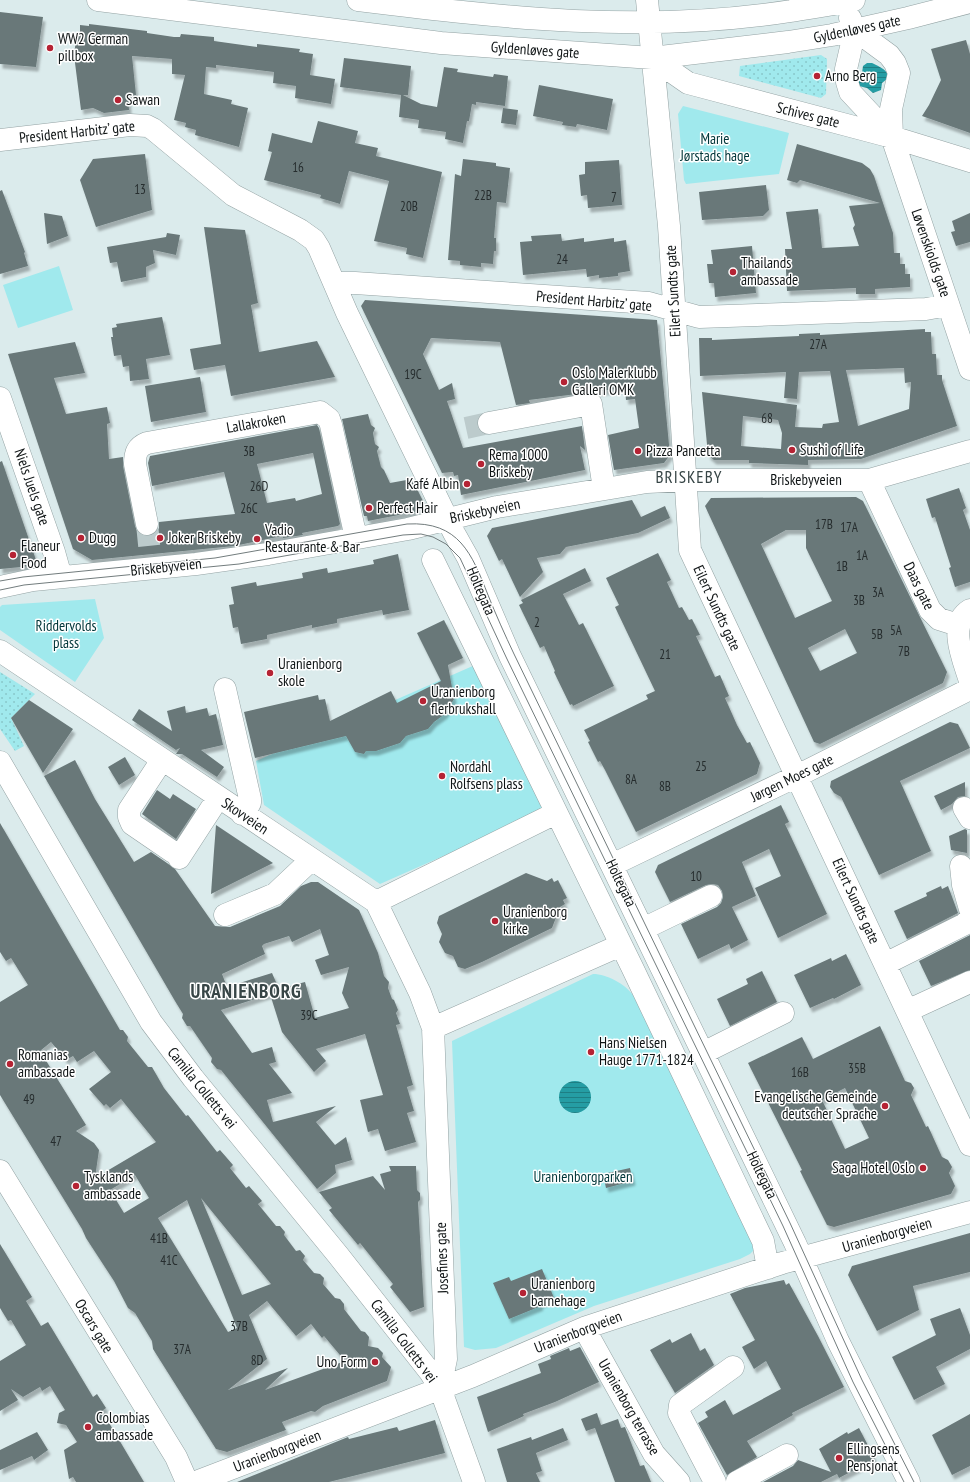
<svg xmlns="http://www.w3.org/2000/svg" width="970" height="1482" viewBox="0 0 970 1482" font-family="'PT Sans Narrow',sans-serif">
<defs>
<pattern id="grass-dots" width="8" height="8" patternUnits="userSpaceOnUse"><rect width="8" height="8" fill="#a0e9ed"/><path d="M2 2h.1M6 6h.1" fill="none" stroke="#89c7ca" stroke-width="1.8" stroke-linecap="round"/></pattern>
<pattern id="water-rules" width="6" height="5" patternUnits="userSpaceOnUse"><rect width="6" height="5" fill="#259da4"/><path d="M0 2.5h6" fill="none" stroke="#1e7f84"/></pattern>
<filter id="shadow"><feDropShadow dx="2.5" dy="4.5" stdDeviation="1" flood-color="#0004"/></filter>
</defs>
<rect width="100%" height="100%" fill="#dbebec"/>
<path fill="url(#grass-dots)" d="M821,55L827,59L826,94L821,98L739,76L740,66Z
M0,672L35,694L11,718L24,746L15,751L0,729Z"/>
<path fill="#a0e9ed" d="M683,106L789,133L779,174L686,184L684,180L678,114Z
M59,266L73,310L18,328L3,285Z
M95,599L104,638L75,682L0,630V607L2,605Z
M475,665L547,810L380,884L264,805L256,761Z
M593,974C607,974 625,984 633,995L753,1242L754,1250L750,1254L740,1259L594,1306L496,1348L475,1350L464,1347L452,1041Z"/>
<path fill="url(#water-rules)" d="M867,63H872C876,65 884,68 887,73V79L882,83L881,90L873,93L867,88L859,86L857,77L862,73L863,66Z
M559 1097a16 16 0 1 1 32 0a16 16 0 1 1-32 0Z"/>
<path fill="#697879" fill-rule="evenodd" filter="url(#shadow)" d="M0,12L43,17L36,67L0,64Z
M89,24L147,31V33L174,37H180L181,34L214,37V41L257,47V44L300,49L299,52L313,54L310,75L335,79L331,104L295,98L296,86L273,83L274,72L216,65V68L206,67L204,94L232,100L231,104L248,108L239,147L195,135L196,130L185,127L186,123L174,120L185,75L172,74V59L132,56L136,95H128L129,110L104,113L93,108L81,110L74,55L77,32H80V25L89,26Z
M966,40L970,54V133L922,116L929,105L941,80L931,49Z
M344,58L411,66L408,95H403L421,104L437,107L444,67L458,69L457,72L493,77L494,74L508,76L505,106L476,102V105L472,104L469,121H467L463,143L445,139L446,132L418,128L419,120L399,117L401,95L340,87Z
M539,85L613,99L607,130L577,124L576,127L562,125L563,122L533,116Z
M503,108L518,110L516,125L501,123Z
M318,121L358,131L355,143L378,148L376,156L442,172L423,258L406,254L407,248L374,241L389,181L349,171L340,204L320,198L321,195L264,180L272,152L268,151L272,133L312,143Z
M797,144L862,163L870,169L874,176L893,233L894,253H900V264H905V274H910V287L875,289V294H856V288L787,291L785,249H792L786,212L818,209L822,248L859,246L853,228L855,225L849,206L880,203L800,180L797,183L787,180Z
M145,154L152,210L96,227L80,180L93,159Z
M463,159L496,163V166L510,168L506,203L497,202L494,238H496V251H494L493,264L481,263V267L460,265V261L448,260L455,174L461,176Z
M619,160L622,205L588,208L587,195L581,196L579,175L585,174V162Z
M766,185L769,210L763,216L702,220L699,192Z
M2,190L25,252L24,253L28,266L0,274V191Z
M44,213L62,216L68,236L47,244Z
M970,213V242L956,246L951,232L955,231L952,221Z
M204,227L245,230L258,303L251,305L259,352L317,341L335,377L231,396L225,365L194,370L190,349L221,344Z
M167,233L180,235L176,255L153,250L155,263L146,267V277L121,282L117,262L110,263L107,247L166,237Z
M561,234L562,241L584,238V242L614,238V242L626,240L630,271L618,273V276L599,278V275L587,277L586,269L523,275L520,242L532,241L531,236Z
M752,246L756,293L715,297L714,283H709L707,264H713L711,250Z
M365,300L657,320L670,455L664,463L614,470L608,435L639,428L635,399L626,400L625,388L529,400L530,403L516,405L500,342L431,338L423,354L439,390L452,383L455,399L447,401L463,448L582,426L585,450L580,446L585,470L461,495L458,475L454,476L453,472L442,473L361,306Z
M162,317L170,355L146,359L149,379L130,381L129,366L123,367L121,355L114,356L111,337H113L112,328L117,327L116,324Z
M925,329V332H931L932,354H936L937,375H942V380L957,426L861,459L808,460V465L749,463V460H714L708,455L702,392L797,405L795,427L822,428L823,424L839,422L830,371L799,372L797,399L784,398L786,372L700,376L699,338H712V340L799,336V334L820,333V335ZM904,368L905,383L911,382L909,409L858,426L846,370ZM743,416L778,420L782,433L781,449L741,446Z
M75,342L85,373L54,378L66,414L107,407L110,423L107,424L109,459L123,457V466L135,526L138,533L143,536H150L156,533L159,528V522L235,514L224,472L152,486L148,463L150,456L317,425L319,428L340,524L338,526L302,533L303,535L283,538L282,536L234,546L92,560L73,549L8,354ZM313,453L322,494L296,501L295,498L267,503L257,464Z
M200,377L206,412L151,422L145,386Z
M368,414L371,425L375,428L373,433L375,444L379,447L377,451L381,467L384,470L390,483L412,479L424,503L417,505L419,511L368,521L367,516H364L342,419Z
M2,461L36,560L32,566L0,569V462Z
M959,488L966,508L963,510L970,530V582L955,587L949,568L951,567L935,517L932,518L926,499Z
M856,497L863,501L947,672L943,683L820,744L814,742L705,506L711,498ZM786,530H806V548L832,601L795,618L761,544ZM845,629L857,653L820,671L808,648Z
M632,500L641,517L665,506L670,518L638,533L566,547L560,554L537,558L543,572L520,597L502,559L499,561L487,536L492,528Z
M658,553L671,580L667,582L679,608L682,607L689,620L692,619L700,635L696,636L715,677L720,675L729,696L725,698L737,725L747,743L750,742L760,763L757,774L636,832L605,770L600,761L598,762L588,742L590,741L584,730L648,699L646,695L655,691L615,607L619,605L606,578Z
M398,554L409,610L383,615L382,610L337,619V623L312,628V625L267,635V639L241,644L238,627L233,628L229,605L234,604L231,587L256,582L257,586L303,578L302,573L327,568L328,573L374,564L373,560Z
M585,568L591,581L563,594L579,625L583,623L614,686L573,706L572,704L570,705L554,672L555,671L544,646L540,648L519,605L523,603L521,600Z
M444,620L463,658L448,665L454,699L445,714L434,722L428,729L406,736L400,743L376,751H366L364,754L355,752L346,736L255,758L244,712L318,695L319,700L325,699L330,721L391,691L397,703L441,681L417,633Z
M29,700L73,729L43,773L11,718Z
M185,706L186,713L207,708L209,716L216,714L223,745L201,750L224,767L217,777L182,754H176L180,748L176,750L132,720L139,709L172,731L167,711Z
M950,722L958,724L970,748L900,781L931,851L879,875L841,797L834,793L830,787L831,781Z
M125,757L135,775L119,785L108,767Z
M75,760L95,799L134,862L151,852L167,863L175,869L215,926L230,927L280,906L301,886L311,882H318L359,910L378,953L384,976L389,982L388,988L392,999L394,1000L398,1010L396,1013L400,1024L396,1025L413,1085L407,1087L414,1111L407,1113L416,1142L385,1151L378,1129L368,1132L360,1100L383,1095L365,1034L316,1049L326,1061L314,1072L282,1032L270,994L221,1010L252,1053L272,1047L276,1062L269,1064L292,1093L267,1100L273,1122L336,1106L316,1122L335,1145L346,1137L352,1160L335,1165L336,1173L317,1189L221,1070L217,1069L211,1062L212,1058L190,1026H187L182,1018L183,1014L175,1001L44,776ZM320,929L329,955L315,960L321,975L349,967L342,993L349,1008L315,1018L305,982L279,989L272,973L227,987L222,974L265,954L262,946L264,944L289,936L292,942Z
M965,782V796L958,797L952,804L941,810L934,796Z
M157,790L170,799L173,794L196,809L176,839L142,814Z
M781,805L789,822L785,824L827,914L778,938L755,888L781,876L769,849L742,862L756,896L732,907L748,940L731,949L729,944L698,959L681,924L717,907L721,903L723,897L722,891L718,885L712,884L706,885L670,902L655,872L658,865Z
M0,823L120,1030H123L128,1037L127,1041L148,1067H152L164,1088L186,1116L188,1115L217,1152L220,1150L233,1165L230,1168L246,1188L249,1186L262,1201L258,1204L276,1226H280L285,1232L284,1235L296,1251L300,1250L305,1256L303,1260L314,1273L320,1274L324,1278L323,1284L335,1298L340,1299L344,1304V1309L361,1331L365,1332L369,1337L368,1346L378,1348L383,1353L382,1357L391,1367L387,1381L323,1406L315,1412L311,1411L282,1422L286,1430L227,1452L216,1449L153,1349L152,1341L135,1313L128,1308L114,1281L86,1238L82,1229L0,1095V1002L28,985L11,958L6,961L0,952ZM51,1042L66,1060L73,1056L77,1062L94,1051L111,1072L89,1089L104,1106L106,1104L110,1108L121,1099L156,1142L95,1178L99,1150L94,1143L76,1131L86,1125L40,1051ZM135,1175L149,1198L124,1213L110,1190ZM201,1198L271,1284L242,1295ZM187,1200L237,1328L228,1332L158,1218ZM267,1301L296,1336L311,1324L322,1338L324,1336L345,1361L265,1390L288,1368L228,1390L267,1359L249,1315Z
M216,825L273,863L211,894L214,851Z
M965,829L967,830V853L951,850L949,836Z
M526,873L547,881L552,878L554,882L558,880L567,898L563,900L565,904L560,907L552,928L482,962L465,969L458,967L453,956L445,953L439,942L442,934L437,923L439,916Z
M941,886L942,889L948,886L958,913L907,939L894,911L927,896L926,893Z
M970,935V970L931,986L919,961Z
M846,954L861,985L834,999L833,998L810,1008L794,975L831,958L832,961Z
M762,971L777,1002L730,1026L717,999L748,984L746,979Z
M880,1026L905,1081L911,1083L914,1088L911,1095L926,1127L928,1126L942,1157L948,1160L952,1167L949,1173L955,1186L951,1194L834,1227L827,1225L800,1171L802,1170L748,1063L802,1037L813,1059ZM845,1088L869,1138L845,1149L822,1100Z
M389,1166H416L417,1190L420,1193V1200L418,1202L424,1307L410,1312L390,1287L393,1284L360,1243L358,1245L329,1210L332,1208L319,1192L373,1176L385,1190L380,1174L391,1171Z
M630,1168L633,1181L606,1188L603,1174Z
M970,1233V1272L913,1286L919,1310L877,1331L848,1275L852,1266Z
M0,1244L32,1297L26,1301L41,1326L48,1322L93,1397L97,1394L106,1408L102,1411L144,1482H76L73,1477L69,1479L64,1450L77,1442L66,1425L57,1423L59,1413L65,1410L50,1386L42,1391L40,1387L23,1397L11,1389L18,1400L0,1411V1361L26,1345L11,1320L8,1321L0,1308Z
M542,1269L554,1298L540,1304L541,1306L509,1319L493,1283L509,1277L511,1281Z
M784,1280L786,1285L789,1283L818,1336L844,1387L792,1413L793,1415L747,1441L757,1457L727,1475L698,1423L708,1417L705,1412L725,1400L733,1415L781,1389L766,1361L754,1369L742,1347L755,1340L730,1294L745,1288Z
M960,1308L970,1335V1349L936,1367L945,1384L914,1400L892,1357L936,1335L930,1319Z
M691,1333L700,1351L705,1348L714,1365L675,1393L650,1350L670,1339L672,1343Z
M580,1347L599,1382L555,1402L523,1414L524,1416L488,1432L477,1397L541,1373L538,1364L551,1359L550,1356L569,1348L570,1351Z
M597,1413L601,1425L618,1419L621,1428L625,1427L640,1466L644,1465L651,1482H615L595,1428L586,1431L581,1419Z
M970,1414V1466L952,1475L932,1435Z
M435,1420L445,1453L329,1482H237L348,1437L349,1439L397,1427L399,1431Z
M563,1428L568,1440L536,1453L542,1471L536,1473L540,1482H507L497,1449L531,1437L532,1440Z
M859,1428L875,1459L839,1478L837,1474L821,1482H763L793,1466L798,1460L831,1472L819,1449L847,1432L848,1434Z
M37,1432L48,1450L34,1460L32,1456L0,1470V1450Z"/>
<g fill="none" stroke-linecap="round" stroke-linejoin="round">
<path stroke="#bccbcc" stroke-width="22" stroke-dasharray="22 11" stroke-linecap="butt" d="M466,428L489,423
M147,524L150,554"/>
<defs>
<path id="minor" d="M98,0L441,43L652,58L788,42L832,35L908,18L970,2
M358,0C505,18 644,34 791,11C812,7 833,5 854,0
M647,0L669,226L690,550L970,1145
M850,18L855,30L846,69L847,82L850,92L892,137
M855,30L889,55L895,63L899,73L891,109L892,137L970,369
M652,58L688,83L892,137L970,161
M0,140L130,125L147,126L153,129L233,195L300,230L314,240L319,248L347,313L454,533L468,558L510,656L795,1243L838,1341L909,1482
M334,283H355L649,303L699,317L926,309L948,305
M0,398L54,552L61,577
M489,423L591,404L604,489
M869,480L930,610L939,619L958,625
M147,524L135,464C135,453 137,447 147,443L320,412L329,419L331,425L356,538
M433,560L632,967L763,1241L768,1268
M0,587L33,580L196,564L268,554L408,529L497,507L647,482L687,480H869L970,451
M970,610C947,624 964,661 970,681
M0,651L376,902L420,993L433,1028L446,1359L440,1388
M225,689L250,799V803L242,814
M162,760L129,810V817L132,824L173,852
M0,762L151,1022L193,1078L338,1255L430,1372L440,1388L474,1482
M964,808L970,818
M179,858L218,798
M612,865L797,776L970,689
M961,866L963,885L970,909
M376,902L556,813
M225,915L275,894L311,860
M643,929L711,896
M885,964L965,924L970,918
M907,1011L970,982
M433,1028L621,945
M703,1053L783,1013
M0,1171L176,1457L187,1482
M584,1328L654,1454L679,1482
M196,1482L473,1376L584,1328L782,1263L970,1212
M715,1482L679,1413L680,1405L733,1367
M737,1482L787,1455"/>
</defs>
<use href="#minor" stroke="#93a2a3" stroke-width="23"/>
<use href="#minor" stroke="#fff" stroke-width="22"/>
<path stroke="#727c7d" stroke-width="1" d="M0,581L23,577L215,558L407,524C459,521 472,554 488,595C496,615 505,635 514,654L790,1223L862,1380L914,1482
M0,590L24,585L239,564L403,535L421,534L433,537L446,544L460,558L507,659L783,1226L853,1382L904,1482"/>
</g>
<g fill="#b52334" stroke="#fff" stroke-width="1.5">
<circle cx="50" cy="48" r="4"/>
<circle cx="817" cy="76" r="4"/>
<circle cx="118" cy="100" r="4"/>
<circle cx="733" cy="272" r="4"/>
<circle cx="564" cy="382" r="4"/>
<circle cx="792" cy="450" r="4"/>
<circle cx="638" cy="451" r="4"/>
<circle cx="481" cy="464" r="4"/>
<circle cx="467" cy="484" r="4"/>
<circle cx="369" cy="508" r="4"/>
<circle cx="81" cy="538" r="4"/>
<circle cx="160" cy="538" r="4"/>
<circle cx="257" cy="539" r="4"/>
<circle cx="13" cy="555" r="4"/>
<circle cx="270" cy="673" r="4"/>
<circle cx="423" cy="701" r="4"/>
<circle cx="442" cy="776" r="4"/>
<circle cx="495" cy="921" r="4"/>
<circle cx="591" cy="1052" r="4"/>
<circle cx="10" cy="1064" r="4"/>
<circle cx="885" cy="1106" r="4"/>
<circle cx="923" cy="1168" r="4"/>
<circle cx="76" cy="1186" r="4"/>
<circle cx="523" cy="1293" r="4"/>
<circle cx="375" cy="1362" r="4"/>
<circle cx="88" cy="1427" r="4"/>
<circle cx="839" cy="1458" r="4"/>
</g>
<g text-anchor="middle" stroke-width="3" stroke-linejoin="round" paint-order="stroke">
<g font-size="13" fill="#262d2e">
<text x="298" y="172">16</text>
<text x="140" y="194">13</text>
<text x="483" y="200">22B</text>
<text x="614" y="202">7</text>
<text x="409" y="211">20B</text>
<text x="562" y="264">24</text>
<text x="818" y="349">27A</text>
<text x="413" y="379">19C</text>
<text x="767" y="423">68</text>
<text x="249" y="456">3B</text>
<text x="259" y="491">26D</text>
<text x="249" y="513">26C</text>
<text x="824" y="529">17B</text>
<text x="849" y="532">17A</text>
<text x="862" y="560">1A</text>
<text x="842" y="571">1B</text>
<text x="878" y="597">3A</text>
<text x="859" y="605">3B</text>
<text x="537" y="627">2</text>
<text x="896" y="635">5A</text>
<text x="877" y="639">5B</text>
<text x="904" y="656">7B</text>
<text x="665" y="659">21</text>
<text x="701" y="771">25</text>
<text x="631" y="784">8A</text>
<text x="665" y="791">8B</text>
<text x="696" y="881">10</text>
<text x="309" y="1020">39C</text>
<text x="857" y="1073">35B</text>
<text x="800" y="1077">16B</text>
<text x="29" y="1104">49</text>
<text x="56" y="1146">47</text>
<text x="159" y="1243">41B</text>
<text x="169" y="1265">41C</text>
<text x="239" y="1331">37B</text>
<text x="182" y="1354">37A</text>
<text x="257" y="1365">8D</text>
</g>
<g font-size="15" fill="#0f1415" stroke="#fff">
<text transform="translate(857 29) rotate(-12)" y="5">Gyldenløves gate</text>
<text transform="translate(535 50) rotate(4)" y="5">Gyldenløves gate</text>
<text transform="translate(808 115) rotate(14)" y="5">Schives gate</text>
<text transform="translate(77 132) rotate(-6)" y="5">President Harbitz’ gate</text>
<text transform="translate(931 253) rotate(71)" y="5">Løvenskiolds gate</text>
<text transform="translate(673 291) rotate(-93)" y="5">Eilert Sundts gate</text>
<text transform="translate(594 301) rotate(5)" y="5">President Harbitz’ gate</text>
<text transform="translate(256 423) rotate(-10)" y="5">Lallakroken</text>
<text x="806" y="485">Briskebyveien</text>
<text transform="translate(32 487) rotate(71)" y="5">Niels Juels gate</text>
<text transform="translate(485 511) rotate(-12)" y="5">Briskebyveien</text>
<text transform="translate(166 567) rotate(-6)" y="5">Briskebyveien</text>
<text transform="translate(919 586) rotate(64)" y="5">Daas gate</text>
<text transform="translate(481 591) rotate(67)" y="5">Holtegata</text>
<text transform="translate(717 608) rotate(65)" y="5">Eilert Sundts gate</text>
<text transform="translate(792 778) rotate(-26)" y="5">Jørgen Moes gate</text>
<text transform="translate(245 816) rotate(34)" y="5">Skovveien</text>
<text transform="translate(621 883) rotate(64)" y="5">Holtegata</text>
<text transform="translate(856 901) rotate(65)" y="5">Eilert Sundts gate</text>
<text transform="translate(202 1088) rotate(51)" y="5">Camilla Colletts vei</text>
<text transform="translate(762 1175) rotate(64)" y="5">Holtegata</text>
<text transform="translate(887 1235) rotate(-16)" y="5">Uranienborgveien</text>
<text transform="translate(442 1258) rotate(-92)" y="5">Josefines gate</text>
<text transform="translate(94 1326) rotate(59)" y="5">Oscars gate</text>
<text transform="translate(578 1332) rotate(-21)" y="5">Uranienborgveien</text>
<text transform="translate(404 1341) rotate(53)" y="5">Camilla Colletts vei</text>
<text transform="translate(629 1407) rotate(60)" y="5">Uranienborg terrasse</text>
<text transform="translate(277 1451) rotate(-21)" y="5">Uranienborgveien</text>
</g>
<g font-size="15" fill="#0f1415" stroke="#fff" text-anchor="start">
<text x="58" y="44">WW2 German<tspan x="58" dy="17">pillbox</tspan></text>
<text x="825" y="81">Arno Berg</text>
<text x="126" y="105">Sawan</text>
<text x="741" y="268">Thailands<tspan x="741" dy="17">ambassade</tspan></text>
<text x="572" y="378">Oslo Malerklubb<tspan x="572" dy="17">Galleri OMK</tspan></text>
<text x="800" y="455">Sushi of Life</text>
<text x="646" y="456">Pizza Pancetta</text>
<text x="489" y="460">Rema 1000<tspan x="489" dy="17">Briskeby</tspan></text>
<text x="459" y="489" text-anchor="end">Kafé Albin</text>
<text x="377" y="513">Perfect Hair</text>
<text x="265" y="535">Vadio<tspan x="265" dy="17">Restaurante &amp; Bar</tspan></text>
<text x="89" y="543">Dugg</text>
<text x="168" y="543">Joker Briskeby</text>
<text x="21" y="551">Flaneur<tspan x="21" dy="17">Food</tspan></text>
<text x="278" y="669">Uranienborg<tspan x="278" dy="17">skole</tspan></text>
<text x="431" y="697">Uranienborg<tspan x="431" dy="17">flerbrukshall</tspan></text>
<text x="450" y="772">Nordahl<tspan x="450" dy="17">Rolfsens plass</tspan></text>
<text x="503" y="917">Uranienborg<tspan x="503" dy="17">kirke</tspan></text>
<text x="599" y="1048">Hans Nielsen<tspan x="599" dy="17">Hauge 1771-1824</tspan></text>
<text x="18" y="1060">Romanias<tspan x="18" dy="17">ambassade</tspan></text>
<text x="877" y="1102" text-anchor="end">Evangelische Gemeinde<tspan x="877" dy="17">deutscher Sprache</tspan></text>
<text x="915" y="1173" text-anchor="end">Saga Hotel Oslo</text>
<text x="84" y="1182">Tysklands<tspan x="84" dy="17">ambassade</tspan></text>
<text x="531" y="1289">Uranienborg<tspan x="531" dy="17">barnehage</tspan></text>
<text x="367" y="1367" text-anchor="end">Uno Form</text>
<text x="96" y="1423">Colombias<tspan x="96" dy="17">ambassade</tspan></text>
<text x="847" y="1454">Ellingsens<tspan x="847" dy="17">Pensjonat</tspan></text>
</g>
<g font-size="15" fill="#003639" stroke="#fff">
<text x="715" y="144">Marie<tspan x="715" dy="17">Jørstads hage</tspan></text>
<text x="66" y="631">Riddervolds<tspan x="66" dy="17">plass</tspan></text>
<text x="583" y="1182">Uranienborgparken</text>
</g>
<g font-size="17" letter-spacing="1" fill="#374546" stroke="#fff">
<text x="689" y="483">BRISKEBY</text>
</g>
<g font-size="19" font-weight="bold" letter-spacing="1" fill="#374546" stroke="#fff">
<text x="246" y="998">URANIENBORG</text>
</g>
</g>
</svg>
